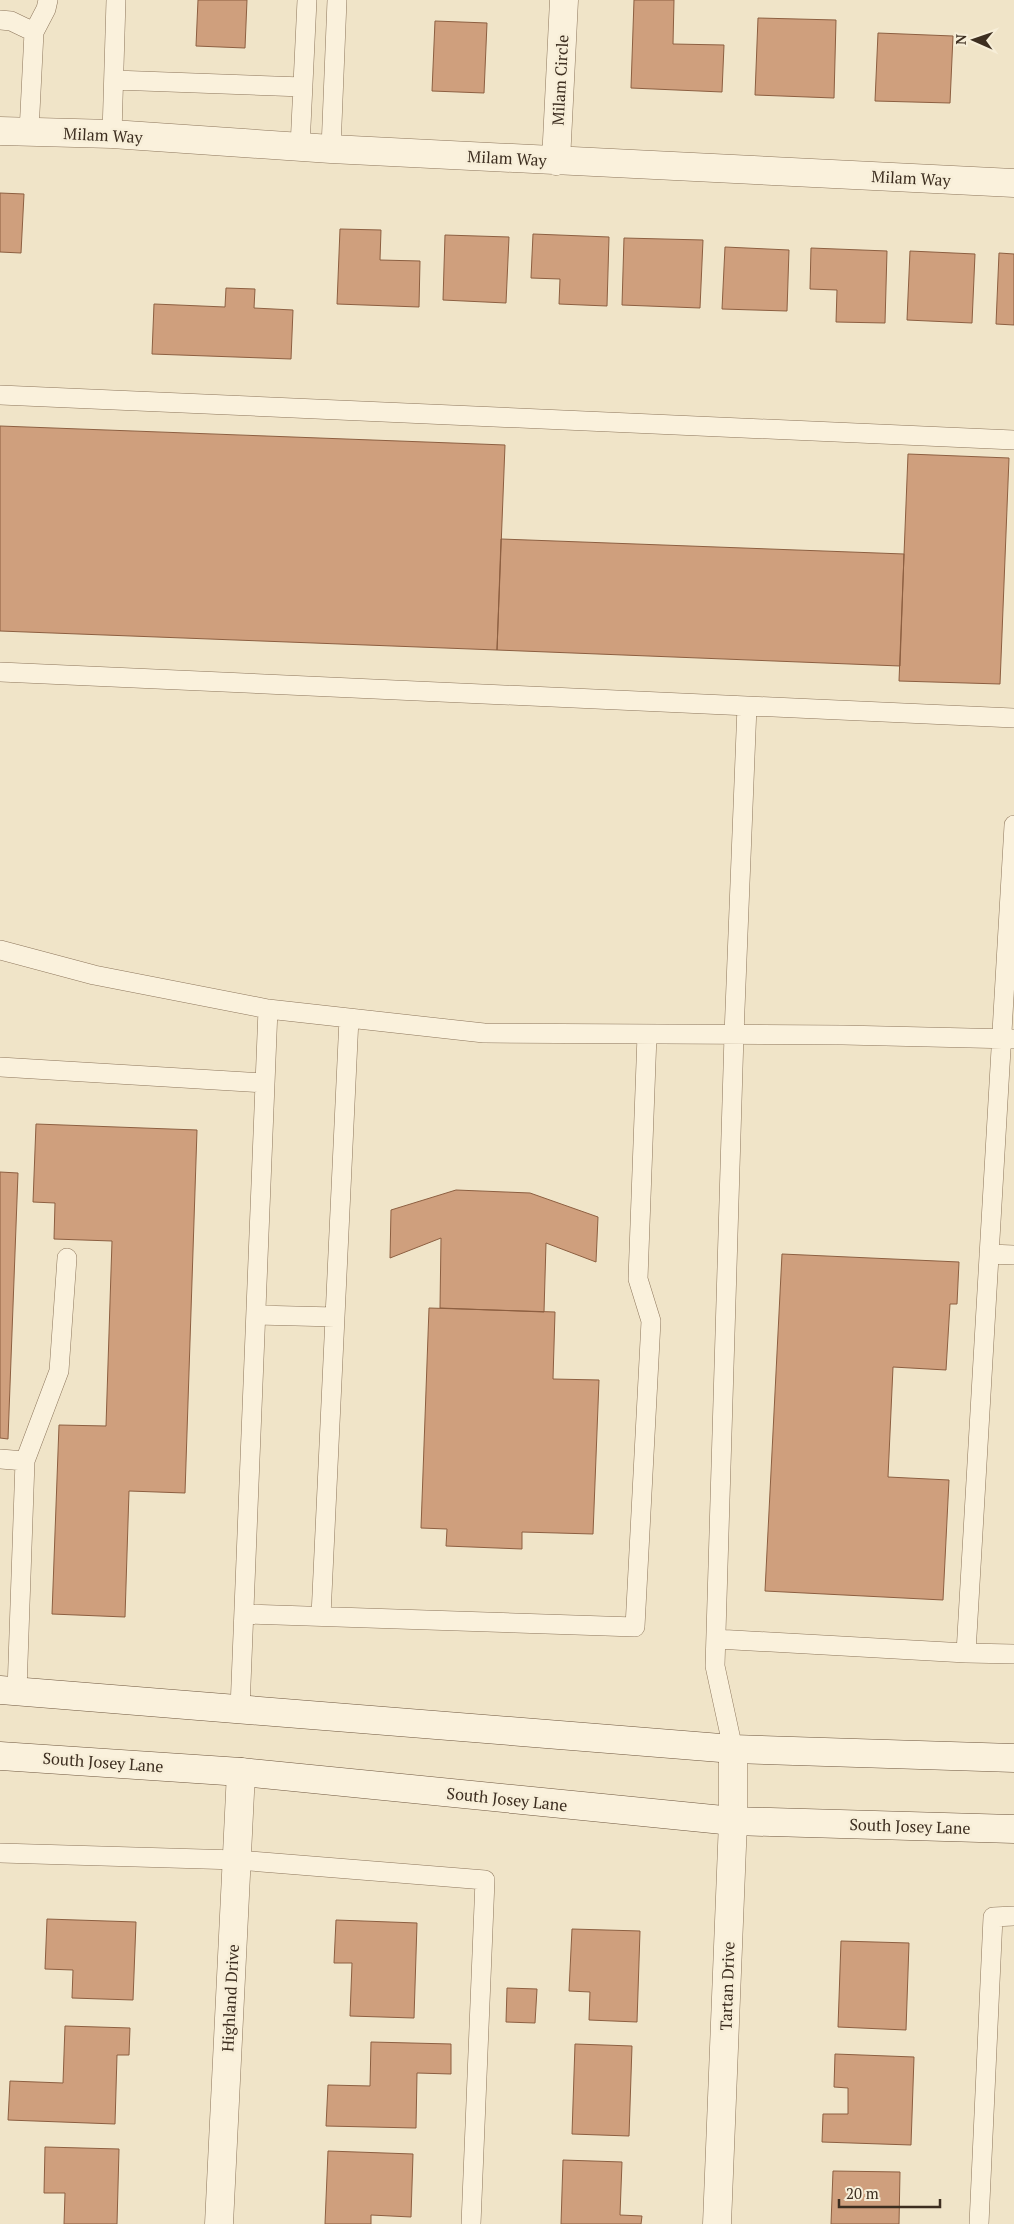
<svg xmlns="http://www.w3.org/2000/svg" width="1014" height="2224" viewBox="0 0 1014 2224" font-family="'PT Serif',serif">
<rect width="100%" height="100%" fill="#f0e4c8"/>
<path fill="#cf9f7d" stroke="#8d5f41" d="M198,0H247L245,48L196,46Z
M634,0H674L673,44L724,45L722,92L631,88Z
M758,18L836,20L834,98L755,95Z
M435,21L487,23L484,93L432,91Z
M878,33L953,36L950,103L875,101Z
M0,193L24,194L21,253L0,252Z
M340,229L381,230L380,260L420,261L419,307L337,304Z
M533,234L609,237L607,306L559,304L560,279L531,278Z
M445,235L509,237L506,303L443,300Z
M624,238L703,240L700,308L622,305Z
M725,247L789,250L787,311L722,309Z
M811,248L887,251L885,323L836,322L837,290L810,289Z
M910,251L975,254L972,323L907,320Z
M999,253L1014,254V325L996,324Z
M226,288L255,289L254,308L293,310L291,359L152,354L154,304L225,307Z
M0,426L505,445L497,650L0,631Z
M908,454L1009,458L1000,684L899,681Z
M501,539L904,554L900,666L497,650Z
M36,1124L197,1130L185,1493L129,1491L125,1617L52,1614L59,1425L106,1426L112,1241L54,1239L55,1203L33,1202Z
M0,1172L18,1173L8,1439L0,1438Z
M456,1190L530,1193L598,1217L596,1262L546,1243L544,1312L440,1308L441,1238L390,1258L391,1210Z
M782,1254L959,1262L957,1304H950L946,1370L893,1367L888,1477L949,1480L943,1600L765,1591Z
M429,1308L555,1312L553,1379L599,1380L593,1534L522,1532V1549L446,1546L447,1529L421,1528Z
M47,1919L136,1922L133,2000L72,1998L73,1970L45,1969Z
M336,1920L417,1923L414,2018L350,2016L352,1963H334Z
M572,1929L640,1931L637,2022L589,2020L590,1992L569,1991Z
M841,1941L909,1943L906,2030L838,2027Z
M507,1988L537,1989L535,2023L506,2022Z
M65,2026L130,2028L129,2055H117L115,2124L8,2120L10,2081L63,2083Z
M371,2042L451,2044V2074L417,2073L416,2128L326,2126L328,2085L370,2086Z
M575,2044L632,2046L629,2136L572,2134Z
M835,2054L914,2057L911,2145L822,2142L823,2114H848V2088L834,2087Z
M45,2147L119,2149L117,2224H64L65,2193H44Z
M328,2151L413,2154L411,2217L371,2215V2224H325Z
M563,2160L622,2162L620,2215L642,2216L641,2224H561Z
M833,2171L900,2172L899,2224H831Z"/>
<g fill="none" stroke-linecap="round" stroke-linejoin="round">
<defs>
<path id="lane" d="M0,20L11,21L34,32
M114,80L303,87
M29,132L34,32L46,9L48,0
M112,134L116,0
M300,147L307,0
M331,149L337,0
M0,395L1014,440
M0,672L1014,718
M0,950L94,975L268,1009L484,1033L843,1035L1013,1039
M0,1067L265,1083
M989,1254L1014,1255
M256,1315L335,1317
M0,1459L25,1461L17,1691
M25,1461L59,1371L67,1258
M244,1614L635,1627L651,1321L638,1279L647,1035
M321,1616L349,1018
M716,1639L966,1653L1014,825
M966,1653L1014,1654
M240,1709L268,1009
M733,1749L715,1666L734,1035L747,706
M0,1853L237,1860L485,1880L471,2224
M979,2224L993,1917L1014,1916"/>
<path id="street" d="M0,131L112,134L331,149L1014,183
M556,161L564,0
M219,2224L241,1772
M717,2224L733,1821V1749"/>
<path id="secondary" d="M0,1690L733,1749L1014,1758
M0,1756L241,1772L733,1821L1014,1829"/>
</defs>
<use href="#lane" stroke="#8d765c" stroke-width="20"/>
<use href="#street" stroke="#8d765c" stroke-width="29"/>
<use href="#secondary" stroke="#6f573f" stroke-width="29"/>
<use href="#lane" stroke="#faf1dc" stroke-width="19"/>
<use href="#street" stroke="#faf1dc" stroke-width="28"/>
<use href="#secondary" stroke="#faf1dc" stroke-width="28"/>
</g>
<g text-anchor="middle" stroke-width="5" stroke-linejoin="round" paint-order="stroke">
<g font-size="16" fill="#3d2e20" stroke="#f7eed8">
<text transform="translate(560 80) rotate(-87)" y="6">Milam Circle</text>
<text transform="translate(103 135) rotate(3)" y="6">Milam Way</text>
<text transform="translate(507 158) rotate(3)" y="6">Milam Way</text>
<text transform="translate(911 178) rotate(3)" y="6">Milam Way</text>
<text transform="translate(103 1762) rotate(4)" y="6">South Josey Lane</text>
<text transform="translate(507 1799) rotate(6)" y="6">South Josey Lane</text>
<text transform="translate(910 1826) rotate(2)" y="6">South Josey Lane</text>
<text transform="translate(727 1986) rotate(-88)" y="6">Tartan Drive</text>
<text transform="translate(230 1998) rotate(-87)" y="6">Highland Drive</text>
</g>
</g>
<g transform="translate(974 40) rotate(272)" stroke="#f7eed8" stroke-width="4" paint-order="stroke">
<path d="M0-4L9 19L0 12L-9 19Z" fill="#3d2e20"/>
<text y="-8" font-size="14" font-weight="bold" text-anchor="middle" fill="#3d2e20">N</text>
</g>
<path d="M839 2199v8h101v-8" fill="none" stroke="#3d2e20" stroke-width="2.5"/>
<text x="846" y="2199" font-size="15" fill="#3d2e20" stroke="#f7eed8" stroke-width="4" paint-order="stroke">20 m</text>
</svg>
